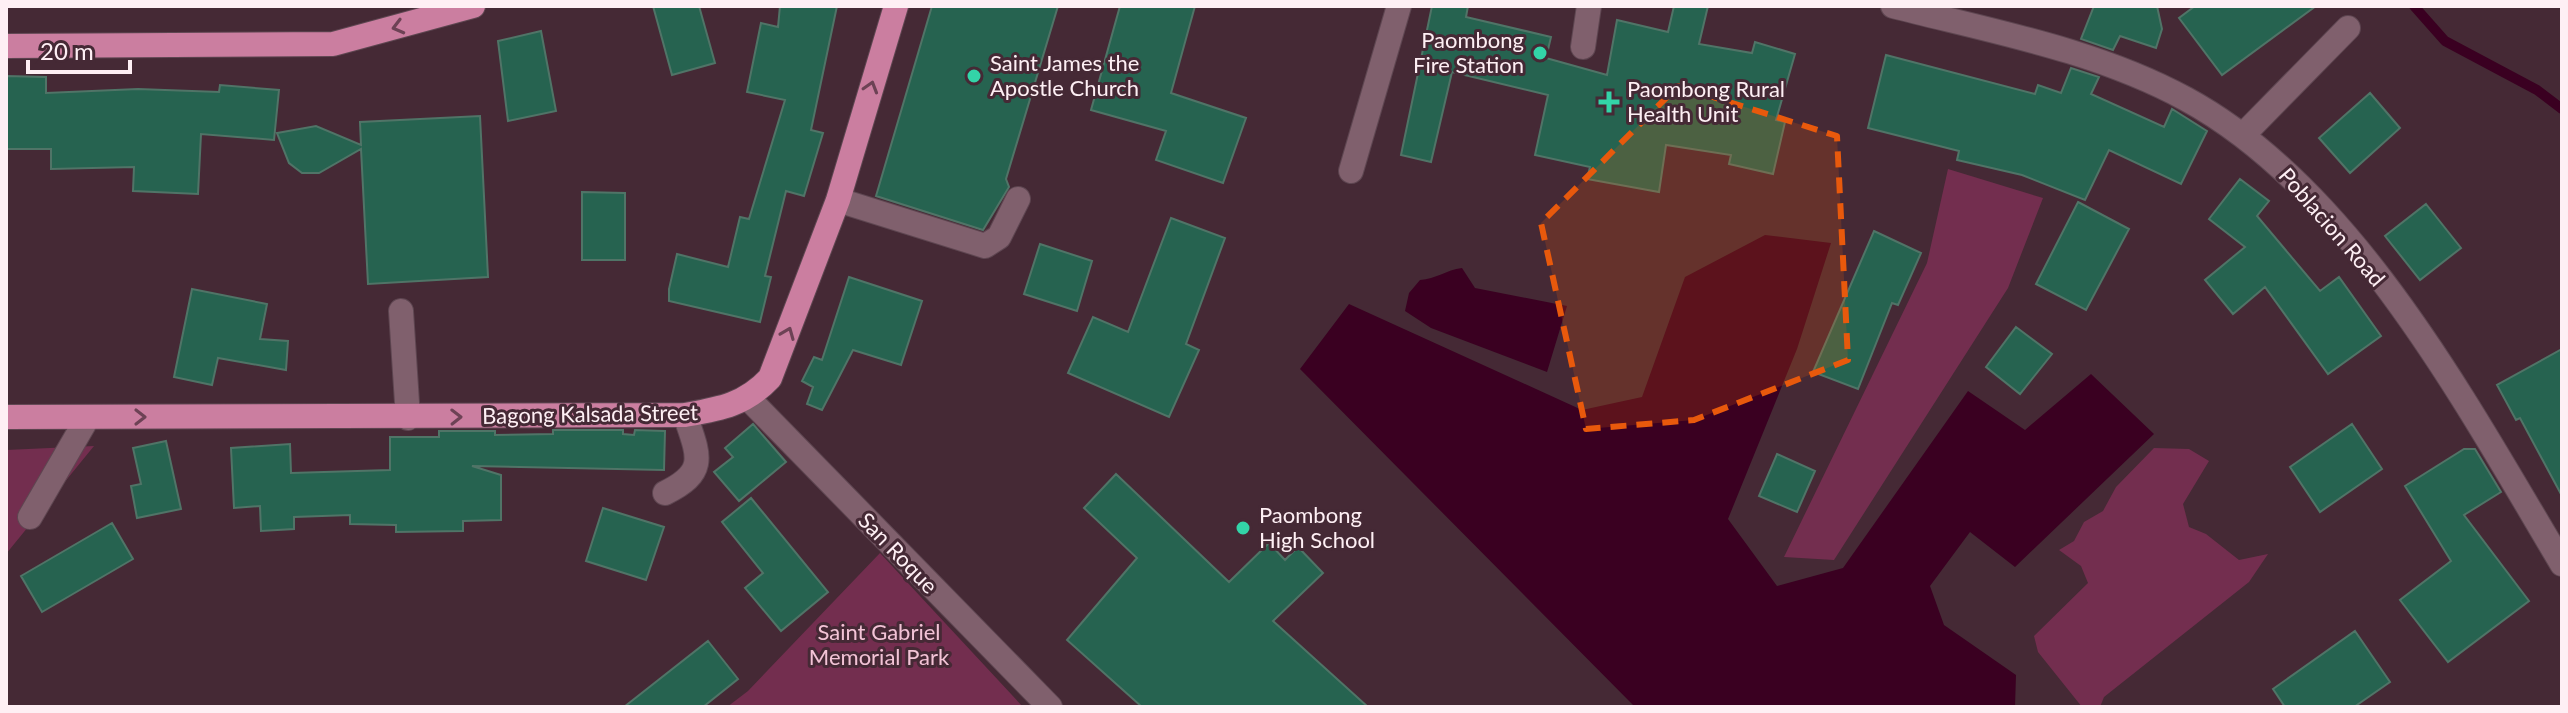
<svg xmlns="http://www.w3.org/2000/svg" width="2568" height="713" viewBox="0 0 2568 713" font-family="Lato,sans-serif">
<rect width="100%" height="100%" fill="#452935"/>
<path fill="#732e4f" d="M1948,169L2043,198L2008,288L1834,560L1784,557L1927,263Z
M94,446L6,554V450Z
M2154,448L2189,449L2209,461L2183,504L2189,527L2206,534L2239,560L2268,554L2249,582L2104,697L2100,707H2082L2038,652L2034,636L2088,583L2081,566L2059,550L2074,541L2084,522L2103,511L2116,487Z
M880,553L1023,707H727L748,691Z"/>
<path fill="#3a0021" d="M1765,235L1831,243L1797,349L1728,519L1777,586L1843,568L1968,391L2025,430L2091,374L2154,434L2015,567L1970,532L1930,586L1944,625L2016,675L2015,707H1635L1300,369L1349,304L1582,410L1642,397L1685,277Z
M1462,268L1475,288L1567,306L1547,372L1431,328L1405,311L1409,293L1420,280C1436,279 1446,270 1462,268Z"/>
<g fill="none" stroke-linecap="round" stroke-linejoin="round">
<path stroke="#3a0021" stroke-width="10" d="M2414,6L2445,41L2537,90L2562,109"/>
</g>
<path fill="#266350" stroke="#507467" stroke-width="2" d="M653,6H699L715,63L672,75Z
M780,6H837L811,130L823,133L804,196L786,191L765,276L771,277L760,322L669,301V289L677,254L728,267L740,217L749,219L785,100L747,92L761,23L778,27Z
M932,6H1058L1006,179L1009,187L983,230L876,196Z
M1120,6H1195L1171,93L1246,118L1223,183L1156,160L1166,131L1091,110Z
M1432,6H1468L1466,17L1551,37L1546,58L1607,75L1617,20L1668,32L1674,6H1708L1699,44L1752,53L1755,42L1795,54L1776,120L1785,122L1773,174L1729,164L1731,155L1666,145L1659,192L1587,179L1590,167L1535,155L1548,95L1452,72L1431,162L1401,155Z
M2094,6H2157L2162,29L2156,48L2120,36L2113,50L2081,39Z
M2195,6H2316L2222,75L2179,18Z
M541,31L556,111L508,121L498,41Z
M1886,55L2035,94L2038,85L2061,93L2071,68L2099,77L2091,94L2164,127L2172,109L2207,131L2181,184L2109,150L2085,200L2022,175L1957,160L1959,151L1868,128Z
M6,76L46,77V93L138,89L219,92L220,85L279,90L274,140L201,134L198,194L133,191L134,167L51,169V149H6Z
M2370,93L2400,128L2350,173L2319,138Z
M480,116L488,277L368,284L361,149L319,173H302L289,163L277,133L316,126L361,145L360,122Z
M2240,179L2269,201L2257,216L2320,291L2339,277L2381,336L2328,374L2265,287L2233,314L2205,280L2245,247L2209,219Z
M582,192L625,193V260H582Z
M2078,202L2129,229L2086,310L2036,284Z
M2426,204L2461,248L2420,280L2385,236Z
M1171,218L1225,238L1186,344L1199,350L1169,417L1068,373L1093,317L1128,332Z
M1874,231L1921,253L1898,305L1892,303L1858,389L1813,372Z
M1040,244L1092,261L1077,311L1024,294Z
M849,277L922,301L901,365L853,350L822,410L807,404L813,387L802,381L814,357L822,360Z
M192,289L267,304L260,339L288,341L286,370L218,358L212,385L174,377Z
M2016,327L2052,354L2020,394L1986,367Z
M2562,349V496L2520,418L2516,420L2497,385Z
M753,424L786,462L739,501L714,472L733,457L725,448Z
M2352,424L2382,469L2320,512L2290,467Z
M553,430H623V434L634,435L635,430L665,431L664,470L472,466L501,475V520L463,521V531L396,532V525L350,524V515L294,517V529L261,531L260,506L234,508L231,448L290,444L291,473L390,470V437H439V431H495V435L553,434Z
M166,441L181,509L137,518L131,486L141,484L133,448Z
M2464,449H2475L2501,492L2464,515L2529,601L2448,662L2400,600L2451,561L2405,486Z
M1777,454L1815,471L1797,512L1759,496Z
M1116,474L1229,582L1269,543L1285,560L1298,547L1323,573L1273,621L1368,707H1142L1067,640L1137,558L1084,508Z
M751,498L828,592L781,631L745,588L763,573L722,522Z
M603,508L664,527L646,580L586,561Z
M112,523L133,559L42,612L21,576Z
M2355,631L2390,682L2354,707H2285L2273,689Z
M708,641L738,679L703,707H624Z"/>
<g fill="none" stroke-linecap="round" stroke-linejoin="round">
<defs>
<path id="minor" d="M1893,6C1991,31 2096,50 2186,99C2352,189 2467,405 2562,564
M1583,47L1589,6
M2244,134L2348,28
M1351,171L1399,6
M838,200L985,246L999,237L1018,199
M401,311L408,418
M748,398L1050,707
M665,493C708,472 699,456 685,415
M30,517L88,417"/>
<path id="major" d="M6,46L333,44L473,6
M6,417L685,415C719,409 745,405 770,378L838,200L896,6"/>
</defs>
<use href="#minor" stroke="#5e4651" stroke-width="26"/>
<use href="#major" stroke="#5e4651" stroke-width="26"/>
<use href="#minor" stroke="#80606d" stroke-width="24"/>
<use href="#major" stroke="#cb7ea0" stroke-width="24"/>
</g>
<defs><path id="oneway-chevron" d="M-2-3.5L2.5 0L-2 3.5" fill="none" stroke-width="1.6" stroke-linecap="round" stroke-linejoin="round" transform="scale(2)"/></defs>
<g stroke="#6d4255">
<use href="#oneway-chevron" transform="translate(398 27) rotate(165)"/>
<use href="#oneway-chevron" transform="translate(871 87) rotate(-73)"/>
<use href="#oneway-chevron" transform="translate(788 333) rotate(-68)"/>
<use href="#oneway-chevron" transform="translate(140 417)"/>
<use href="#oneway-chevron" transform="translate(456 417) rotate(-1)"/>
</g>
<path fill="#e8590c" fill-opacity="0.2" stroke="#e8590c" stroke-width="6" stroke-dasharray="16 10" stroke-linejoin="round" d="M1678,86L1837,136L1848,360L1694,420L1586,429L1541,223Z"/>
<g fill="#33d4a8" stroke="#452935" stroke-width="3">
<circle cx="1540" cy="53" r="8"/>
<circle cx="974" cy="76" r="8"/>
<path d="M1605 90h8v8h8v8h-8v8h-8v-8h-8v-8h8z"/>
<circle cx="1243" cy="528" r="8"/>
</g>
<g text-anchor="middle" stroke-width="6" stroke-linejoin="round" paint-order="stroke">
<g font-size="22" fill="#feeff4" stroke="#452935" text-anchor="start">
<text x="1524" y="48" text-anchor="end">Paombong<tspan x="1524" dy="25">Fire Station</tspan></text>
<text x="990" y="71">Saint James the<tspan x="990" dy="25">Apostle Church</tspan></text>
<text x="1627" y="97">Paombong Rural<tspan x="1627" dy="25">Health Unit</tspan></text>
<text x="1259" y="523">Paombong<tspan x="1259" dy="25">High School</tspan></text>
</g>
<g font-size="22" fill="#feeff4" stroke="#452935">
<text transform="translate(2332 227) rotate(49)" y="8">Poblacion Road</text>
<text transform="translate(590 414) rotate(-1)" y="8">Bagong Kalsada Street</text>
<text transform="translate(898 553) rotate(46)" y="8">San Roque</text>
</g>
<g font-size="22" fill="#f3c3d6" stroke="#452935">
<text x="879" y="640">Saint Gabriel<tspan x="879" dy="25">Memorial Park</tspan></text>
</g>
</g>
<rect width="2568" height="713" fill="none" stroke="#feeff4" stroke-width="16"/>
<path d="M28 60v12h102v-12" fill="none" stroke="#feeff4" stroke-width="4"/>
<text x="40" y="60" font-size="24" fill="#feeff4" stroke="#452935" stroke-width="6" paint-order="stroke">20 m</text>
</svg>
